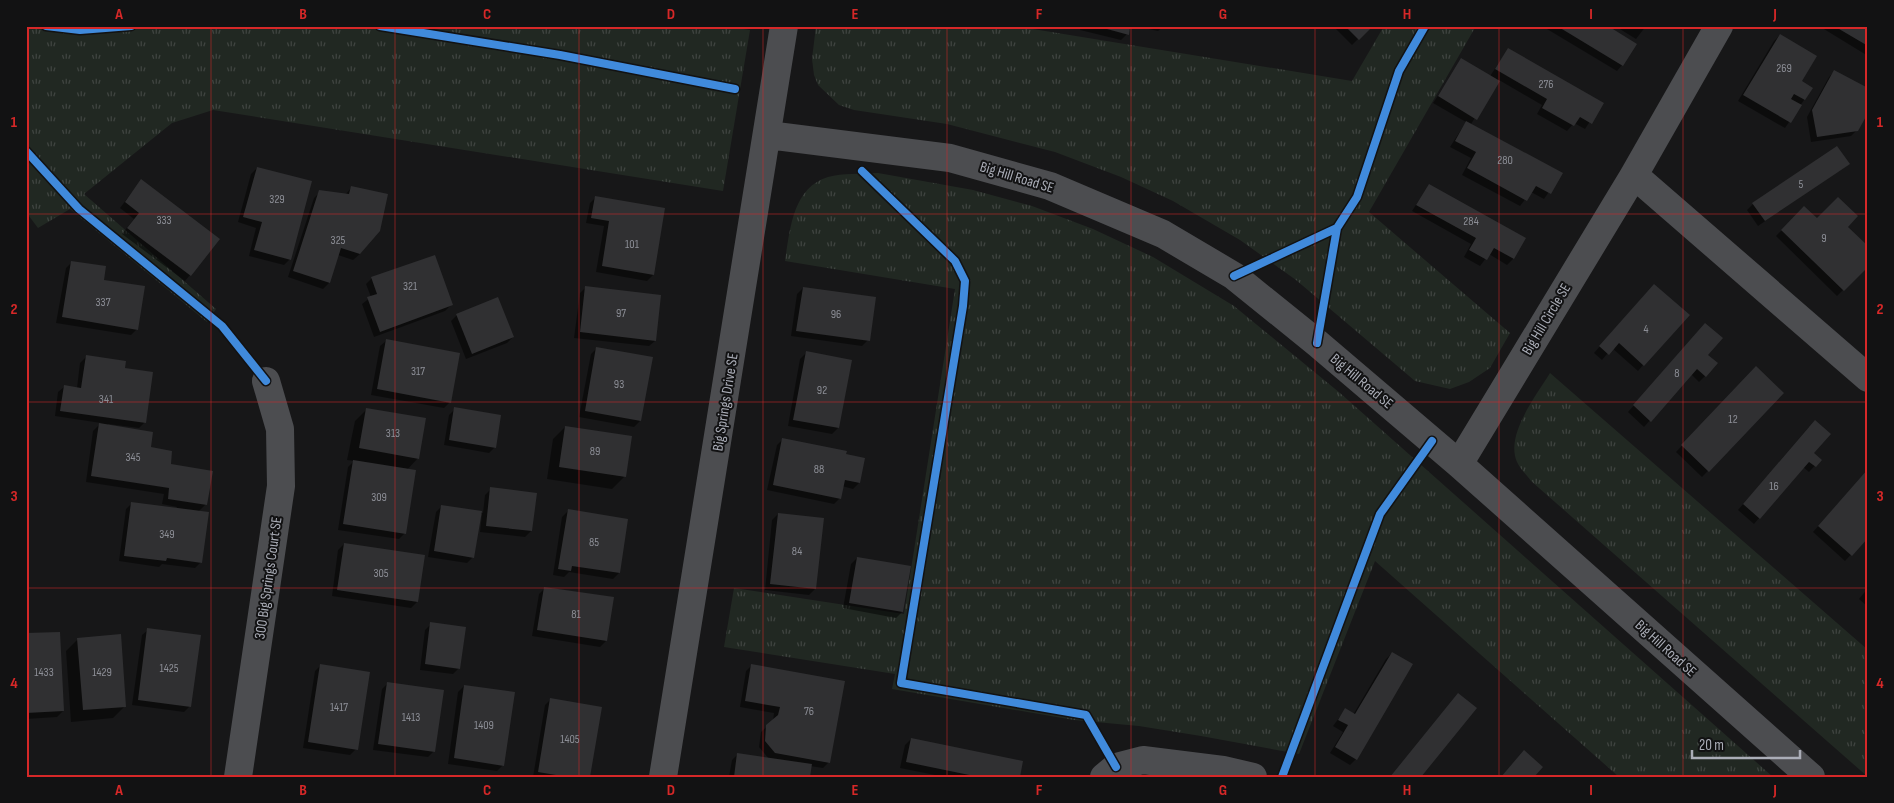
<svg xmlns="http://www.w3.org/2000/svg" width="1894" height="803" viewBox="0 0 1894 803" font-family="'Sofia Sans Condensed',sans-serif">
<defs>
<pattern id="grass-tufts" width="24" height="20" patternUnits="userSpaceOnUse" patternTransform="scale(1.25)"><rect width="24" height="20" fill="#212822"/><path d="M3 7l-1-3M5 7V3M7 7l1-3M15 17l-1-3M17 17v-4M19 17l1-3" fill="none" stroke="#3f4440"/></pattern>
</defs>
<rect width="100%" height="100%" fill="#171718"/>
<path fill="url(#grass-tufts)" d="M26,26H725L750,30L723,191L213,110L172,123L84,194L216,309L207,322L70,209L38,228L26,212Z
M816,26H1015L1352,81L1384,26H1476L1369,212L1510,333L1490,368L1469,382L1450,389L1415,381L1296,280L1240,240L1173,201L1121,177L1055,152L947,124L854,110L839,105L818,85L814,75L812,59Z
M878,173L973,190L1032,206L1093,229L1153,257L1234,306L1340,393L1773,777H1619L1375,561L1299,754L1201,736L1139,726L1074,720L892,689L895,674L724,647L734,588L904,614L955,289L785,261C790,231 792,188 828,177C843,173 861,174 878,173Z
M1550,373L1868,650V777L1531,481C1527,475 1520,469 1517,462C1505,435 1536,396 1550,373Z"/>
<path fill="#0007" d="M692,26H706L704,28Z
M1081,26H1129L1127,34L1121,40L1080,30Z
M1135,26H1164L1158,31Z
M1333,26H1371L1352,45Z
M1542,26H1605L1622,65L1617,71Z
M1615,26H1646L1636,39Z
M1819,26H1868V56Z
M1780,35L1800,82L1804,100L1785,128L1738,101L1774,41Z
M1508,50L1602,103L1585,129L1574,123L1567,131L1537,114L1542,105L1499,80L1471,124L1561,174L1544,199L1531,192L1520,206L1462,175L1471,158L1450,147L1466,122L1433,103L1462,60L1490,76Z
M1835,71L1857,130L1851,136L1811,142L1807,117L1829,77Z
M1848,164L1758,226L1747,210L1753,204Z
M257,168L290,259L284,265L249,256L256,228L238,222L251,174Z
M1429,185L1524,239L1513,259L1507,265L1489,254L1480,266L1464,257L1471,244L1412,211Z
M136,187L190,275L185,281L122,234L134,219L120,208Z
M351,188L360,254L353,260L338,255L329,283L323,289L288,277L314,198L320,192L345,195Z
M596,197L653,275L647,281L596,272L604,226L586,223L590,203Z
M1804,207L1817,220L1846,227L1868,265L1837,296L1776,236Z
M72,262L137,329L131,335L56,323L66,268Z
M372,278L451,305L445,311L374,337L362,304L371,297L366,284Z
M586,287L655,341L649,346L574,338L580,293Z
M803,288L868,340L862,346L791,336L797,294Z
M1648,291L1643,365L1638,371L1612,348L1602,360L1594,353Z
M457,315L513,337L507,343L466,359L451,321Z
M1700,331L1706,355L1705,376L1699,382L1691,374L1644,427L1628,412Z
M386,341L450,402L444,408L371,395L380,346Z
M597,348L640,421L634,427L579,417L591,354Z
M806,353L838,428L832,434L788,426L800,359Z
M86,357L123,369L145,422L139,428L108,424V426L150,448L206,504L198,512L201,562L195,568L162,564L159,567L119,561L126,509L132,503L176,509L177,507L162,504L164,494L86,482L93,431L101,423L55,416L58,392L64,387L77,388L80,363Z
M1756,368L1783,393L1702,477L1676,452Z
M367,409L418,458L407,470L405,533L399,539L338,530L348,467L354,461L347,460L355,421Z
M455,409L495,447L489,453L444,445L449,415Z
M565,427L624,477L612,489L547,479L553,439Z
M1809,427L1812,453L1820,460L1809,472L1803,467L1754,524L1738,510Z
M783,439L845,455L859,483L853,489L842,486L840,498L834,504L767,490L777,445Z
M1868,470V536L1845,561L1813,532Z
M491,489L535,494L531,531L525,537L480,532L482,514H480L473,557L467,563L428,557L436,512L442,506L483,513L485,495Z
M568,511L627,520L619,573L613,579L569,572L564,577L553,575L562,517Z
M778,514L815,589L809,595L765,590L772,520Z
M344,544L417,602L411,608L332,596L338,550Z
M857,558L902,612L896,618L843,608L851,564Z
M545,588L606,641L600,647L532,636L539,594Z
M1868,588V607L1859,599Z
M431,624L459,668L453,674L420,670L425,630Z
M148,630L190,706L184,712L132,705L142,635Z
M26,635L63,711L57,717L26,719Z
M78,639L125,706L113,718L71,722L66,651Z
M1392,653L1356,759L1350,765L1330,753L1343,732L1333,726L1345,710L1353,715L1386,659Z
M321,665L356,749L350,755L303,748L315,671Z
M752,665L829,762L823,768L810,766L809,777H729L732,760L738,754L769,759L759,747L761,732L773,721L774,713L740,707L746,671Z
M388,683L434,751L428,757L373,750L382,689Z
M464,686L503,765L497,771L448,764L458,692Z
M551,699L588,777H533L545,705Z
M911,739L1019,777H945L900,768L905,745Z"/>
<path fill="#303032" d="M1096,26H1130L1129,35Z
M1345,26H1373L1359,40Z
M1557,26H1608L1637,44L1623,66Z
M1834,26H1868V46Z
M1780,34L1817,56L1802,81L1813,88L1805,100L1794,94L1791,99L1802,105L1791,123L1743,95Z
M1508,48L1604,103L1592,124L1580,117L1574,126L1542,108L1547,99L1495,69Z
M1461,58L1500,81L1477,120L1438,96Z
M1834,70L1868,88V113L1858,131L1817,137L1812,110Z
M1466,121L1563,173L1551,194L1536,186L1527,201L1467,168L1476,152L1455,141Z
M1837,146L1850,164L1765,221L1752,203Z
M257,167L312,181L291,260L254,250L262,222L243,217Z
M141,179L220,239L191,276L127,228L139,213L125,202Z
M1429,184L1526,238L1514,259L1494,248L1487,260L1469,250L1476,238L1416,205Z
M351,186L388,194L380,231L360,254L341,248L330,283L293,271L319,190L349,194Z
M595,196L665,208L654,275L602,266L609,221L591,218Z
M1838,197L1858,216L1848,227L1868,246V267L1844,291L1781,230L1804,206L1817,218Z
M435,255L453,305L380,332L367,297L377,294L371,277Z
M71,261L106,266L104,280L145,286L138,330L62,317Z
M1654,284L1690,315L1644,366L1619,343L1609,355L1599,346Z
M585,286L661,295L656,341L580,332Z
M803,287L876,297L870,341L796,331Z
M498,297L514,337L472,354L456,314Z
M1705,323L1723,338L1708,355L1718,363L1706,377L1697,369L1651,422L1633,405Z
M386,339L460,353L451,403L377,389Z
M596,347L653,357L641,421L585,411Z
M806,351L852,360L839,428L793,420Z
M86,355L126,361L125,368L153,372L146,423L60,411L64,385L81,388Z
M1756,366L1784,393L1709,472L1681,445Z
M454,407L501,415L496,448L449,440Z
M366,408L426,418L419,459L359,448Z
M1815,420L1831,434L1814,453L1822,460L1816,467L1809,462L1760,519L1743,504Z
M99,423L153,432L151,447L172,451L171,464L213,471L207,505L168,499L169,488L91,476Z
M565,426L632,436L626,477L559,467Z
M782,438L847,451L846,454L865,458L860,483L845,480L841,499L773,485Z
M353,460L416,470L406,534L343,524Z
M1868,469V538L1852,556L1818,526Z
M490,487L537,493L532,531L486,526Z
M131,502L209,512L202,563L167,558L166,561L124,556Z
M441,505L482,511L474,558L434,551Z
M568,509L628,519L620,573L572,566L571,571L558,569Z
M778,513L824,518L816,589L770,584Z
M344,543L425,555L418,602L337,590Z
M857,557L911,566L903,612L849,603Z
M544,587L614,597L607,641L537,630Z
M430,622L466,627L460,669L425,664Z
M147,628L201,635L191,707L138,700Z
M60,632L64,711L26,713V633Z
M121,634L126,707L83,710L77,638Z
M1392,652L1413,664L1357,760L1335,747L1348,725L1338,720L1345,708L1355,714Z
M320,664L370,672L358,750L308,742Z
M751,664L845,681L830,763L775,753L765,741L766,725L778,715L780,707L745,701Z
M387,682L444,690L435,752L378,744Z
M464,685L515,692L504,766L454,758Z
M1458,693L1477,708L1421,777H1390Z
M550,698L602,707L590,777H568L538,772Z
M911,738L1023,761L1020,777H979L906,762Z
M1524,750L1543,767L1534,777H1501Z
M737,753L812,764L810,777H734Z"/>
<g fill="none" stroke-linecap="round" stroke-linejoin="round">
<path stroke="#4c4d50" stroke-width="28" d="M768,135L950,158L1050,186L1163,234L1234,276L1317,343L1459,464L1811,777
M1634,175L1868,378
M1459,464L1634,175L1719,26
M238,777L281,486L280,429L266,381
M663,777L784,26
M1104,777L1116,767L1143,760L1223,770L1253,777"/>
<defs>
<path id="cycleway" d="M46,26L80,30L131,26
M380,26L560,55L735,89
M26,151L79,209L222,326L266,381
M862,171L955,261L965,281L963,306L901,683L1086,715L1116,767
M1234,276L1337,228L1357,197L1399,71L1425,26
M1317,343L1337,228
M1282,777L1380,514L1432,441"/>
</defs>
<use href="#cycleway" stroke="#121213" stroke-width="11"/>
<use href="#cycleway" stroke="#408adc" stroke-width="8"/>
</g>
<path fill="none" stroke="#d62828" stroke-width="1" stroke-opacity="0.55" d="M211,26V777M395,26V777M579,26V777M763,26V777M947,26V777M1131,26V777M1315,26V777M1499,26V777M1683,26V777M26,214H1868M26,402H1868M26,588H1868"/>
<g text-anchor="middle" stroke-width="4" stroke-linejoin="round" paint-order="stroke">
<g font-size="12" fill="#8c8e96">
<text x="1784" y="72">269</text>
<text x="1546" y="88">276</text>
<text x="1505" y="164">280</text>
<text x="1801" y="188">5</text>
<text x="277" y="203">329</text>
<text x="164" y="224">333</text>
<text x="1471" y="225">284</text>
<text x="1824" y="242">9</text>
<text x="338" y="244">325</text>
<text x="632" y="248">101</text>
<text x="410" y="290">321</text>
<text x="103" y="306">337</text>
<text x="621" y="317">97</text>
<text x="836" y="318">96</text>
<text x="1646" y="333">4</text>
<text x="418" y="375">317</text>
<text x="1677" y="377">8</text>
<text x="619" y="388">93</text>
<text x="822" y="394">92</text>
<text x="106" y="403">341</text>
<text x="1733" y="423">12</text>
<text x="393" y="437">313</text>
<text x="595" y="455">89</text>
<text x="133" y="461">345</text>
<text x="819" y="473">88</text>
<text x="1774" y="490">16</text>
<text x="379" y="501">309</text>
<text x="167" y="538">349</text>
<text x="594" y="546">85</text>
<text x="797" y="555">84</text>
<text x="381" y="577">305</text>
<text x="576" y="618">81</text>
<text x="169" y="672">1425</text>
<text x="44" y="676">1433</text>
<text x="102" y="676">1429</text>
<text x="339" y="711">1417</text>
<text x="809" y="715">76</text>
<text x="411" y="721">1413</text>
<text x="484" y="729">1409</text>
<text x="570" y="743">1405</text>
</g>
<g font-size="15" fill="#aaadb7" stroke="#121213">
<text transform="translate(1017 177) rotate(17)" y="5">Big Hill Road SE</text>
<text transform="translate(1546 319) rotate(-59)" y="5">Big Hill Circle SE</text>
<text transform="translate(1362 381) rotate(40)" y="5">Big Hill Road SE</text>
<text transform="translate(725 402) rotate(-81)" y="5">Big Springs Drive SE</text>
<text transform="translate(268 578) rotate(-82)" y="5">300 Big Springs Court SE</text>
<text transform="translate(1666 648) rotate(42)" y="5">Big Hill Road SE</text>
</g>
</g>
<rect width="1894" height="803" fill="none" stroke="#121213" stroke-width="55"/>
<path d="M1692 750v8h108v-8" fill="none" stroke="#aaadb7" stroke-width="2.5"/>
<text x="1699" y="750" font-size="15" fill="#aaadb7" stroke="#121213" stroke-width="4" paint-order="stroke">20 m</text>
<rect x="28" y="28" width="1838" height="748" fill="none" stroke="#d62828" stroke-width="2"/>
<g font-size="16" text-anchor="middle" font-weight="bold" fill="#d62828">
<text x="119" y="19">A</text>
<text x="303" y="19">B</text>
<text x="487" y="19">C</text>
<text x="671" y="19">D</text>
<text x="855" y="19">E</text>
<text x="1039" y="19">F</text>
<text x="1223" y="19">G</text>
<text x="1407" y="19">H</text>
<text x="1591" y="19">I</text>
<text x="1775" y="19">J</text>
<text x="14" y="127">1</text>
<text x="1880" y="127">1</text>
<text x="14" y="314">2</text>
<text x="1880" y="314">2</text>
<text x="14" y="501">3</text>
<text x="1880" y="501">3</text>
<text x="14" y="688">4</text>
<text x="1880" y="688">4</text>
<text x="119" y="795">A</text>
<text x="303" y="795">B</text>
<text x="487" y="795">C</text>
<text x="671" y="795">D</text>
<text x="855" y="795">E</text>
<text x="1039" y="795">F</text>
<text x="1223" y="795">G</text>
<text x="1407" y="795">H</text>
<text x="1591" y="795">I</text>
<text x="1775" y="795">J</text>
</g>
</svg>
